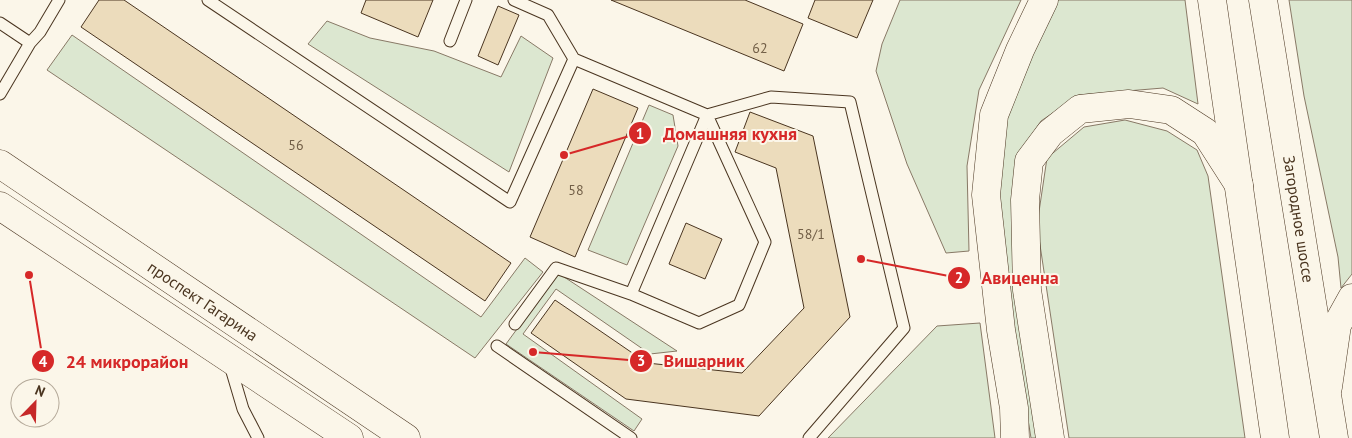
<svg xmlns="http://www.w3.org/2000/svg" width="1352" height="438" viewBox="0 0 1352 438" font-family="'PT Sans',sans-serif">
<rect width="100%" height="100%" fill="#fbf6e9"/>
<path fill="#dce7d0" stroke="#887966" d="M900,0H1021L979,90L967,166L969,251L946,253L907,164L876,71L882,44Z
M1056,0H1185L1198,104L1163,88L1079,95L1041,121L1017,157L1038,438H1031L999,239L996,167L1012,97Z
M1289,0H1352V274L1341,288L1338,257L1304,96Z
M327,21L370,38L434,51L501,77L521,36L553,58L509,172L308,44Z
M72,35L481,317L525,258L543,272L475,358L47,70Z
M649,105L673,115L678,146L627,265L588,250Z
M1125,120L1167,131L1197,150L1208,176L1245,438H1069L1037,225L1047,158L1084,127Z
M558,273L677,351L650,354L556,289L523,334L642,419L634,431L506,344Z
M980,323L995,438H828L937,326Z"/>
<path fill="#ecdcbc" stroke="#4a3520" d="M99,0H124L511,263L485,301L81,27Z
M366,0H433L418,37L361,13Z
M611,0H745L803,24L784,71Z
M815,0H873L857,38L808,18Z
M498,6L519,15L498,65L478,56Z
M593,89L638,108L575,257L530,237Z
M750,112L813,136L850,317L759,416L626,399L531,333L555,300L647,363L742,373L804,308L776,168L735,152Z
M686,223L722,239L705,279L669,264Z"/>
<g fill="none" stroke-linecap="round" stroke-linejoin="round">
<defs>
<path id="service" d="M208,0L510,202L574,59L707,115L771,97L850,102L904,328L809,438
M514,0L548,15L574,59
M0,23L30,43
M450,41L466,0
M0,94L30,43L40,32L59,0
M631,294L699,323L739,305L765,242L707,115
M515,324L556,268L631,294L707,115
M497,346L631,438
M230,365L243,409L258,438"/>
<path id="primary" d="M0,164L406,438
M0,206L349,438
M1328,387L1337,325L1352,298
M1015,438L1014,408L1001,330L986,195L994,115L1020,50L1044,0
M1050,438L1027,290L1025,200L1029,161L1050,133L1080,109L1129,104L1171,110L1205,132L1239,185"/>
<path id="trunk" d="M1212,0L1275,438
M1263,0L1334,438"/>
</defs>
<use href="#service" stroke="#4a3520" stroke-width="13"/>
<use href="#primary" stroke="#4a3520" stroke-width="29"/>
<use href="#trunk" stroke="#4a3520" stroke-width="29"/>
<use href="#service" stroke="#fbf6e9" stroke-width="11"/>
<use href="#primary" stroke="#fbf6e9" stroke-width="28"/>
<use href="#trunk" stroke="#fbf6e9" stroke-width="28"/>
</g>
<g text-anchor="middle" stroke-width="4" stroke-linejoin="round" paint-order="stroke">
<g font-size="14" fill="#725f47">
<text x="760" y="53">62</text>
<text x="296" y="150">56</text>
<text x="576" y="195">58</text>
<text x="811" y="239">58/1</text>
</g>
<g font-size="16" fill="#4a3520" stroke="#fbf6e9">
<text transform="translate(1299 219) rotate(81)" y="6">Загородное шоссе</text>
<text transform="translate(203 301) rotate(34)" y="6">проспект Гагарина</text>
</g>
</g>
<path fill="none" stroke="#d62828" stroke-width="2" d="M564 155L640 133M861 259L959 278M533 352L641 361M29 275L43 361"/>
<g fill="#d62828" stroke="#fbf6e9" stroke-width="2">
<circle cx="564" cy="155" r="5"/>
<circle cx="861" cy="259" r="5"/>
<circle cx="533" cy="352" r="5"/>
<circle cx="29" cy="275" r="5"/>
<circle cx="640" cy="133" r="12"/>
<circle cx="959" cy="278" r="12"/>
<circle cx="641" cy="361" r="12"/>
<circle cx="43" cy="361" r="12"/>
</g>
<g font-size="15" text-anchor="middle" font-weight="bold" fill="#fff">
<text x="640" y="139">1</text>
<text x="959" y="283">2</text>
<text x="641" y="366">3</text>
<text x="43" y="367">4</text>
</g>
<g font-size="18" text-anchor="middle" font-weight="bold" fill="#d62828" stroke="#fbf6e9" stroke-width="4" stroke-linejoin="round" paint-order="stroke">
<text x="730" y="140">Домашняя кухня</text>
<text x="1020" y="284">Авиценна</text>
<text x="704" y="367">Вишарник</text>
<text x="127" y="368">24 микрорайон</text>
</g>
<g transform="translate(35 403) rotate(23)"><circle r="24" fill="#fbf6e9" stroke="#b4a999"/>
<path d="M0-4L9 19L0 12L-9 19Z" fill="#c62828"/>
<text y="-8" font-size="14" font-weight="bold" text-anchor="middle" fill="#4a3520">N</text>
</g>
</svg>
